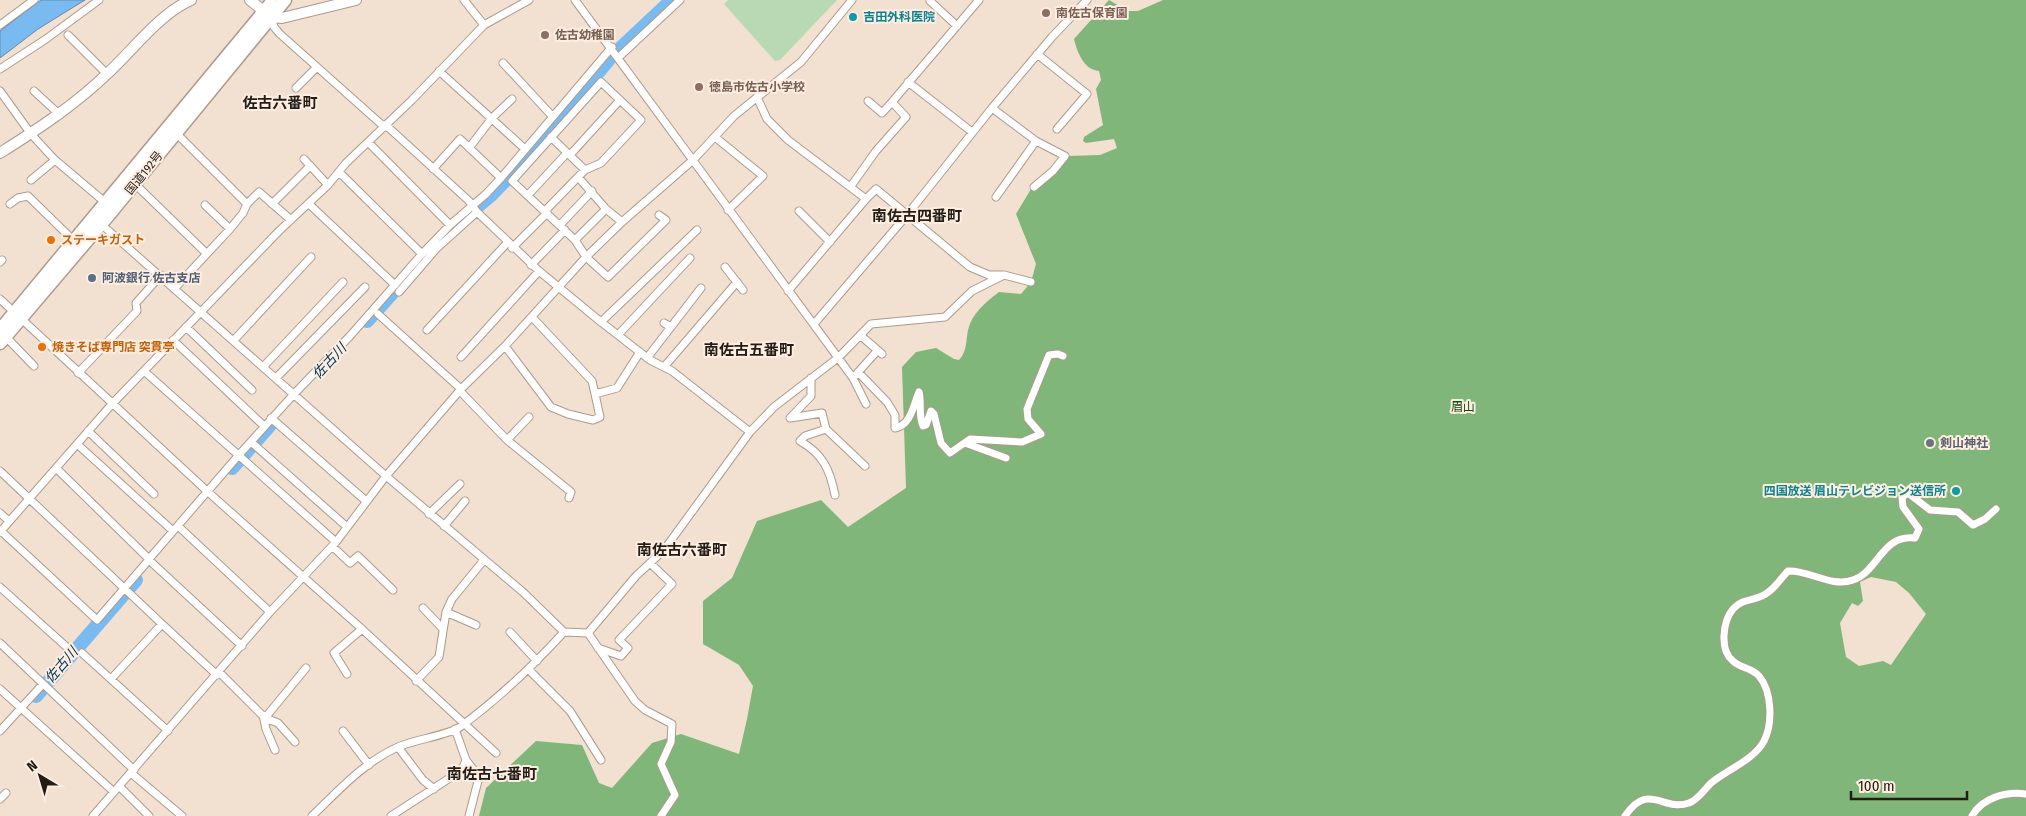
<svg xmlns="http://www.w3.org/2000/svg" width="2026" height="816" viewBox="0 0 2026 816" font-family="'Fira Sans Condensed','Noto Sans JP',sans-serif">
<rect width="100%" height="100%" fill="#f2e0d0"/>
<path fill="#b8d9b4" d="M728,0H837L780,60L775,61L724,4Z"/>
<path fill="#80b67a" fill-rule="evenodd" d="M1109,0L1128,11H1138L1163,0H2026V816H479L486,788L536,741L582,745L599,783L612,788L652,743L681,734L739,754L747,719L753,686L739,665L703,644V601L732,578L757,521L821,500L848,527L906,488L902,367L916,352L936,348L954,359L959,360C967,352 966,340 968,330C972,313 986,302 999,292L1021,294L1031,282L1036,264L1016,214L1031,189L1068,156L1100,155L1117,148L1114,139L1086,143L1083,141L1084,137L1103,125L1096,89L1101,80L1099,71C1084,70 1077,52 1074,39ZM1871,577L1896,582L1909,593L1926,614L1891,665L1883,661L1859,666L1846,657L1840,623L1852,603L1858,606L1863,601L1860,582Z"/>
<path fill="#79baf1" stroke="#608bb0" d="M41,0H85L38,29L0,58V31Z"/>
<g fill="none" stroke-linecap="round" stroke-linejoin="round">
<path stroke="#79baf1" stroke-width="14" d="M455,225L491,195L527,158L610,58L672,0
M367,321L439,241
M232,468L270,425
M36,696L136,580"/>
<defs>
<path id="street" d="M464,0L484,25
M575,0L853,378L877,351
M931,0L930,1L957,26
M271,17L274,27L280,34L381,124L389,128L469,201L477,212L539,271L601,322L650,360L672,371L750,432
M0,25L34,0
M68,35L107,74
M1037,54L1087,94L1057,129
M619,57L680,0
M503,63L553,117
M0,69L46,39L99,0
M439,71L525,149
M908,82L972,132
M296,88L317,67
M0,91L31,134L55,160L106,203
M34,91L60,115
M757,97L767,119L788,140L866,199L788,291
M868,101L882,113L892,102
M992,108L1036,141L1065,156L1053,171L1034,187
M176,133L247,204L259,192L291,220
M551,137L585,170L601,163L641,120L601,82L512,181L575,240L586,257L608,277L666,220L659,215
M715,137L763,176L728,210
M368,142L450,225
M469,148L492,118L512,99
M570,155L620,100
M304,159L328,185
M433,169L460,139L501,178
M585,170L578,177L606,209L622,222
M339,172L422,254L450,225L486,194L501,178L612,47
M31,180L55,160
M135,184L206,253
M851,186L876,151L906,117L892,102L979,0
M528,195L567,153
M996,197L1036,141
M866,199L876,189L970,267L989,275H1004L1031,282
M10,204L18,198L28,196L74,241
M272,204L310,166
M309,204L395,285
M205,205L230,229
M545,211L578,177
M799,211L830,242
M101,224L386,476L524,593L564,632
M560,225L592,191
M575,240L606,209
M512,248L547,213
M0,262L2,260
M531,265L565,230
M725,267L743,290
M174,289L230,229L243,213L247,204
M399,292L436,249L477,212
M0,299L208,492L362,629L496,753
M378,314L461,389
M532,317L592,381L595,394L617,388L640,352
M601,322L697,230
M664,323L671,327
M814,324L907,215L992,108L1052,37L1087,0
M186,327L252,390
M427,330L507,243
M618,335L690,258
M860,335L882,354
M6,337L34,366
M173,340L264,426
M234,340L311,257
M505,346L551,407L568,414L593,420L600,417L595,394
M461,357L539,271
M647,358L701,288
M264,366L343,282
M664,367L737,282
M144,371L336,542
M858,372L887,402L895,415V428C911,425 913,406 919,392C922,403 918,414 923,426L926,425L931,411L934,414L941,443L950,453L970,439L1022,442L1041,434L1028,419L1027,409L1049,355L1058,354L1063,356
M78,373L137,311L136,303L161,275
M276,378L365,287
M811,378V396L790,418L822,413L826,429
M853,378L866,404
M460,391L507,440L571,492L569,498
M271,418L366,501
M88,431L154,494
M507,440L529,417
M251,442L347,527
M965,443L1006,458
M77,444L173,531
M0,471L162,624L217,675
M835,495C830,470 823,454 800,441L805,436L826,429L865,466
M0,513L9,521
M429,514L460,484
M178,526L270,612
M444,526L465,501
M1,531L97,620L147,562L149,559L56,468
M0,532L112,404L279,231L328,185L346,163L412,100L484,25L529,0
M332,546L350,563L358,556L393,590
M149,559L238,456L294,394L350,336L422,254
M149,560L242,646
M0,587L70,650
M423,608L443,629
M446,612L476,625
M510,632L537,661
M588,633L635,701L645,710L672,724L671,742L661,764L675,795L661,816
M0,643L134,770
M598,648L621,656L628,648L619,640L672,584L650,563
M82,653L168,731
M529,670L570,711L601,760
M219,672L265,718L306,668
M347,674L334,653L362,629
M111,679L162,624
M416,681L439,657L446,612L452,599L484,560
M43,684L21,708L114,792
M0,689L21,708L0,731
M263,715L266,729L275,750
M265,718L278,723L295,742
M455,729L466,760L479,777L469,816
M343,731L369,765
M398,747L423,780L434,789
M131,773L182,816
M119,786L149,816
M0,799L6,793
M93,816L270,612L336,542L386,476L461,389L505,346L586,257L622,222L693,160L734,116L801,62L852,0
M312,816C338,791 364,762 398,747C413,740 449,735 460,727C498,699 532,667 564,632L588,633L636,576L664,550L750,432L774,407L839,357L871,324L945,317L972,291L1004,275
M391,816L462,770L466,760
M1625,816C1649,781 1662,812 1689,803C1697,801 1705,789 1711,783C1727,770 1755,759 1764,741C1773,724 1772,691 1759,676C1752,668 1740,668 1733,661C1719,650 1723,621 1733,609C1742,598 1757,601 1767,593C1776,587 1781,578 1788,571C1810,570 1831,588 1853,580C1878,572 1882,534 1915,538L1919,529L1903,507L1902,497L1908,493L1930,510L1958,512L1973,525L1985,519L1996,509
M1972,816C1982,798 2006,791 2026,794"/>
<path id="secondary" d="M250,0L271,17L282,18L356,0
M0,153C38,129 75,105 108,73C133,50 159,14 191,0"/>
<path id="highway" d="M0,330L271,3
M0,343L108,216L285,0"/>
</defs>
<use href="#street" stroke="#ac9b8d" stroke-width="9"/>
<use href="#secondary" stroke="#ac9b8d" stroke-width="12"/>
<use href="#highway" stroke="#ac9b8d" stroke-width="15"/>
<use href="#street" stroke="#fff" stroke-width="7"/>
<use href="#secondary" stroke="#fff" stroke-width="10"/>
<use href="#highway" stroke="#fff" stroke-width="12"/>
</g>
<g fill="#8d6e63" stroke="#fdeee1" stroke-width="2">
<circle cx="1046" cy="13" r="5"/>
<circle cx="545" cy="35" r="5"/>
<circle cx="699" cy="87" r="5"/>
</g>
<g fill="#0f9aa8" stroke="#fdeee1" stroke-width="2">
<circle cx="853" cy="17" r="5"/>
<circle cx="1956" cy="491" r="5"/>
</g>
<g fill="#e8710a" stroke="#fdeee1" stroke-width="2">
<circle cx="51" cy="240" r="5"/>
<circle cx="42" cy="347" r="5"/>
</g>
<circle fill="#5c6f8a" stroke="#fdeee1" stroke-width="2" cx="92" cy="278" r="5"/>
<circle fill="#6b7280" stroke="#fdeee1" stroke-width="2" cx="1930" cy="443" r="5"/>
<g text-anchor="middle" stroke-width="4" stroke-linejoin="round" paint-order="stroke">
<g font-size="12" font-weight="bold" fill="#785e54" stroke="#fdeee1" text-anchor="start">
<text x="1056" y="17">南佐古保育園</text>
<text x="555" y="39">佐古幼稚園</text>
<text x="709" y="91">徳島市佐古小学校</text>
</g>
<g font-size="12" font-weight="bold" fill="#0d838f" stroke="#fdeee1" text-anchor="start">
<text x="863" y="21">吉田外科医院</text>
<text x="1946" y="495" text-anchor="end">四国放送 眉山テレビジョン送信所</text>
</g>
<g font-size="12" fill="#241d17" stroke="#fdeee1">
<text transform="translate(144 173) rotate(-51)" y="4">国道192号</text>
</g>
<g font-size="12" font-weight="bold" fill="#c56008" stroke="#fdeee1" text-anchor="start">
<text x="61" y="244">ステーキガスト</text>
<text x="52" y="351">焼きそば専門店 突貫亭</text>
</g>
<g font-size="12" font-weight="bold" fill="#4e5e75" stroke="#fdeee1" text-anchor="start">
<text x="102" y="282">阿波銀行 佐古支店</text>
</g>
<g font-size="12" fill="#124a0e" stroke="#fdeee1">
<text x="1463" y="411">眉山</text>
</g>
<g font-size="12" font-weight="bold" fill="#5b616d" stroke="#fdeee1" text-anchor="start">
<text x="1940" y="447">剣山神社</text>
</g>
<g font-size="14" font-style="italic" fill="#013658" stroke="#fdeee1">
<text transform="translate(329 361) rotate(-47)" y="5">佐古川</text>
<text transform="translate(61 665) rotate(-49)" y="5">佐古川</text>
</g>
<g font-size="15" font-weight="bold" fill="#241d17" stroke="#fdeee1">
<text x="280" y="108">佐古六番町</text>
<text x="917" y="221">南佐古四番町</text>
<text x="749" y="355">南佐古五番町</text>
<text x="682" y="555">南佐古六番町</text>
<text x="492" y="779">南佐古七番町</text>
</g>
</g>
<g transform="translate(40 776) rotate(322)" stroke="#fdeee1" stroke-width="4" paint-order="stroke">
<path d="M0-4L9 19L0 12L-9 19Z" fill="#241d17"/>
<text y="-8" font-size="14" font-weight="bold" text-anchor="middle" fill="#241d17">N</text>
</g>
<path d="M1851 791v8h116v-8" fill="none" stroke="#241d17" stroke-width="2.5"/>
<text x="1858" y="791" font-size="15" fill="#241d17" stroke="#fdeee1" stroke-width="4" paint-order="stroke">100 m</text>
</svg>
